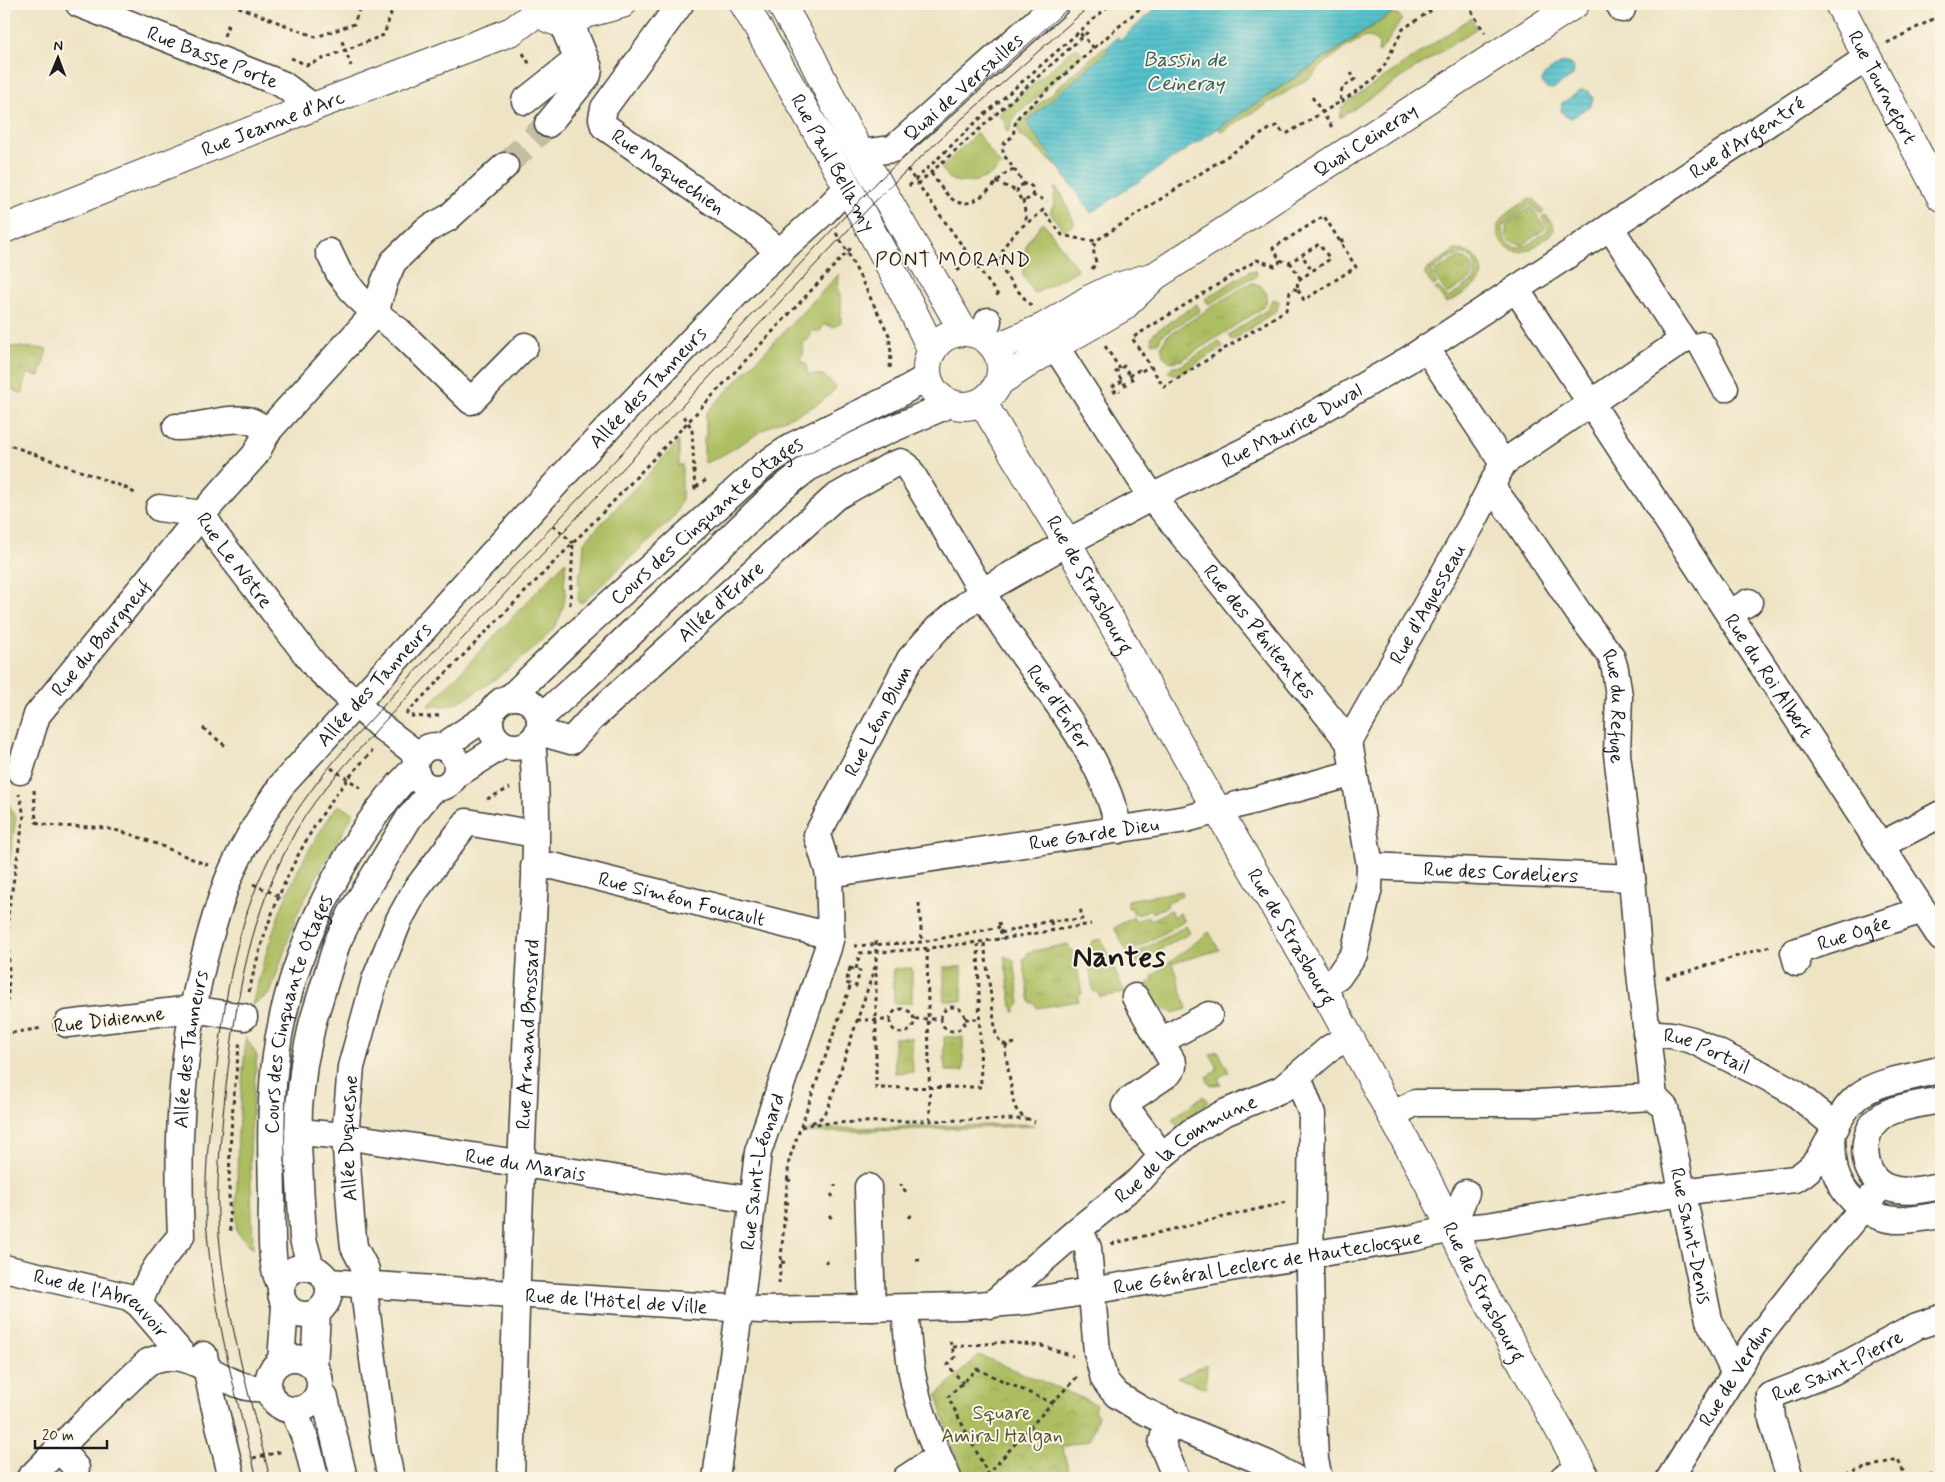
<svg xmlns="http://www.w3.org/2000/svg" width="1945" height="1482" viewBox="0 0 1945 1482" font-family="Mynerve,sans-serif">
<defs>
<pattern id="grass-tufts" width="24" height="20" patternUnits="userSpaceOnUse" patternTransform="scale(1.25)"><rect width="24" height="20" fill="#adbe62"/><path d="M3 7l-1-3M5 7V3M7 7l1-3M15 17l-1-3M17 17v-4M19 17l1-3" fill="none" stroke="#94a354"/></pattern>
<pattern id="park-crowns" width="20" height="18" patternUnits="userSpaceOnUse" patternTransform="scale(1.25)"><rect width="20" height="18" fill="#adbe62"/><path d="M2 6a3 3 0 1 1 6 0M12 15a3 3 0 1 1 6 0" fill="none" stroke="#94a354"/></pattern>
<pattern id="water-rules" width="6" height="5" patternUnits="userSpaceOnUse" patternTransform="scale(1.25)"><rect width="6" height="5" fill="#54c1ca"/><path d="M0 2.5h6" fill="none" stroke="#49a5ad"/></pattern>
</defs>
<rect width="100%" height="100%" fill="#fcf5e5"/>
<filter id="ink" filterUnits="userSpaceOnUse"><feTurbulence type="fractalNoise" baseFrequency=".02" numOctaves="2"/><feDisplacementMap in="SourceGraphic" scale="10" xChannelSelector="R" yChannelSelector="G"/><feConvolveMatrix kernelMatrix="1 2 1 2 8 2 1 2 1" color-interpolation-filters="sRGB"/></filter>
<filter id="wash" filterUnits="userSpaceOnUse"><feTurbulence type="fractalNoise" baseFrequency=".0096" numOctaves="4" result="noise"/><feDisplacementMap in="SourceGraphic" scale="20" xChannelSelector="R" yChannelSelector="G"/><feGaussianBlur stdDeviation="1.12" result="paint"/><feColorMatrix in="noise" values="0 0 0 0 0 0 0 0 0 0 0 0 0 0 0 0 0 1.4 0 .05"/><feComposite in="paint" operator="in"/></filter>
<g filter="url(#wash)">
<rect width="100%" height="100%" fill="#eee4c5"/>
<path fill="url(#grass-tufts)" stroke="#646d3f" d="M1529,199L1535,200L1544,212L1540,215L1531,204L1505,223C1503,229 1502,236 1507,242C1519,257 1538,237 1549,229L1542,217L1546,215L1554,226V230C1548,238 1529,253 1518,252C1504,251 1491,233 1501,220C1507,212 1521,205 1529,199Z
M1531,207L1546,228L1523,245L1511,242L1506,236L1508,223Z
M1455,250C1470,250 1490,263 1479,281C1475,287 1453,301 1446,303L1435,289L1438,287L1448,298L1474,280C1476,273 1477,267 1473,260C1461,245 1441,265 1430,272L1437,284L1433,286L1425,275V271Z
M1457,258C1470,258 1477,266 1471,279L1447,294L1433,273Z
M1253,283L1260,285L1267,294L1266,303L1261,309L1182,360L1171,362L1163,356L1161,345L1167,336L1246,285Z
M4,346L47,349L40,376L26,374L23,394L15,391L4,381Z
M4,772L13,775L6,788L8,803L16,818L4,899Z
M1170,910L1174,917L1180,913L1185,921L1128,953L1114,928L1133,917L1136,922L1148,916L1151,921Z
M1068,944L1070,949L1074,951L1082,993L1078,996V1001L1037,1008L1035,1004L1030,1002L1023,959L1026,956L1028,952Z
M1004,956L1014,960L1020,1004L1016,1007L1015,1012H1013Z
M944,967H962V1001H944Z
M912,968V1003H894L893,969Z
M944,1037H963V1071H945Z
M894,1038H912L913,1072L895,1073Z"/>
<path fill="url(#park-crowns)" stroke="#646d3f" d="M979,1355L1096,1404L1094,1411L1098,1416L1090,1440L1062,1447L1071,1478H966L952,1448L937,1395Z"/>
<path fill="#adbe62" stroke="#646d3f" d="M1392,14L1399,15L1402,19L1386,44L1378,53L1379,44C1376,40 1373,37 1367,37C1357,38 1316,67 1314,75L1221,132L1219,128Z
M1471,18L1477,28L1340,118L1342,107L1348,102Z
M1105,46L1109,50L1027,122L1058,166H1056L1029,141L1020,136L1018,129L1019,122Z
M1076,47L1083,54L1032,102L1016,114L1009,131H1006L1004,121L998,115Z
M977,133L1001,166C989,179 969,186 951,180L941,168Z
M1055,187L1061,193L1075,224L1064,231L1050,213L1054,204Z
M1043,222L1078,270L1034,294L1023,275V261L1027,242Z
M1250,271H1255L1257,275L1253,279H1249L1209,305L1205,299Z
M839,274L838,296L841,293V323L833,327L825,324L820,331H812L809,339L802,343L804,352L800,359L807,365V374L823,375L836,387C822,408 791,415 770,426C749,438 728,454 706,463L704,461V438L706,435V413Z
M1272,299L1279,301L1277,310L1232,341L1228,335L1268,309Z
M1197,304L1200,311L1161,336L1159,342L1152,343L1151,337L1155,332Z
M1219,341L1223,347L1178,375L1168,372L1173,366H1180Z
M679,441V467L682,464V499L674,517L583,602L580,603L578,602L579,574L582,570L584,542Z
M566,561L564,589L566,587C565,600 563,613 556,624C542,647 477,695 451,705C444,707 435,706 428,706Z
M338,805L354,813L314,881L297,914L270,994L252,1005C263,964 274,920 293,881C305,854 321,829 338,805Z
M1181,891L1182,896L1166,903L1168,906L1153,913L1150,909L1138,915L1137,913H1133V908H1128V900Z
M1186,926L1190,933L1135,964L1131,956Z
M1209,932L1219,950L1173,963L1187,1009L1173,1013L1154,1005L1147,983L1153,981L1152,976Z
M1101,939L1125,993L1100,997L1098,993L1093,991L1087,948L1091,945L1092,941Z
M246,1037L257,1056L253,1098L250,1153L253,1249L236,1231L238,1131Z
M1218,1051L1229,1072L1218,1078L1221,1084L1212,1085L1208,1083L1207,1077L1216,1071L1217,1066L1210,1054Z
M1203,1096L1208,1102L1177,1126L1172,1119Z
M1029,1124L1035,1126L804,1133L806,1131L812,1129Z
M1207,1364L1206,1388L1178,1378Z"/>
<path fill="url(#water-rules)" stroke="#386e73" d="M1160,4H1405L1091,213L1026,122L1109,50L1107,47L1117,37L1121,40Z
M1563,62L1570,64L1574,69L1573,76L1553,89L1546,88L1542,82L1544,75Z
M1582,90L1589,92L1593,98L1591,105L1572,118L1565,116L1561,110L1562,103Z"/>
</g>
<g filter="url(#ink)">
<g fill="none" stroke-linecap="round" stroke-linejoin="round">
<path stroke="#c4bca3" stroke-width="26" stroke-dasharray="26 13" stroke-linecap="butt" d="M505,166L548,124"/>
<defs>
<g id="minor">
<path id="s1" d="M79,4L282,84L313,107"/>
<path id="s2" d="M680,4L604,108L602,118L604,126L760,235L780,253"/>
<path d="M1619,4L1622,9"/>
<path d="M525,101L574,62L575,53L567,35"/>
<path d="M548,124L588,75L589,68L570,22"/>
<path id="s3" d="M862,153L893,149L1056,4"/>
<path d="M1610,227L1683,340"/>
<path d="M329,252L339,273L355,294L375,313L399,331L471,401L525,346"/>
<path id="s4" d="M1516,289L1941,938"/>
<path d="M983,337L988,321"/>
<path d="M1702,345L1725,388"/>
<path id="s5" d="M1055,346L1152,497L1349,742L1370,866L1369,887L1354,954L1338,977L1322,987"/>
<path d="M1426,348L1503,463"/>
<path d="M176,427C201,428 222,417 247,420C254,421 261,427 268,431"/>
<path id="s6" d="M1491,486L1522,528L1578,612L1611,656L1615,669L1619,696L1617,754L1632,878L1639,964L1654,1097"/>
<path id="s7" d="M159,508L202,514L218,539L316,667L380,726L418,755"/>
<path d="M1729,614L1749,602"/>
<circle cx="515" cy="722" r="25"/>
<path id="s8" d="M511,697L576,634L764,465L794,445L895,396L927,377"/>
<path d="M540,718L587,676L776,493L808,468L871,438L950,404"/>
<path id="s9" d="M539,732L571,741L590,720L834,498L892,465L901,462L907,466C936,513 963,560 991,607C1035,680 1101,744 1119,830"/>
<path id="s10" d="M1349,742L1473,522L1503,463L1683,340"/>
<circle cx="436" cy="767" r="21"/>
<path d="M442,747L491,714"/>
<path id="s11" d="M20,771L37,715L202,514L255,455L268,431L375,313L384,283L393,262L426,230L448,218L505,166"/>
<path d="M456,775L503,745"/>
<path d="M1881,845L1941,814"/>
<path id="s12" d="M1370,866L1632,878"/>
<path id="s13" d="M534,867L553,866L831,936"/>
<path id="s14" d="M829,874L1186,819L1354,773"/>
<path id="s15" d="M1797,963L1794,952L1923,910"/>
<path d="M1135,997L1173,1063V1067L1169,1073L1128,1101L1125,1106L1162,1156"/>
<path d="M67,1024L192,1009L244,1017"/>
<path id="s16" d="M1646,1033L1671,1035L1692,1040L1765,1076L1795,1093L1836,1127"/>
<path d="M1161,1041L1209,1015"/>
<path d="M1298,1077L1312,1114L1310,1271L1313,1416L1315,1460L1319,1478"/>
<path id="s17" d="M1654,1097L1665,1108L1709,1320L1735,1374"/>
<path d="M1941,1100C1925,1103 1892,1107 1879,1118C1858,1135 1861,1179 1889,1188C1906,1194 1923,1189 1941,1186"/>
<path d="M1392,1115L1415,1103H1537L1654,1097"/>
<path id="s18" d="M298,1132L345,1136L752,1200"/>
<path d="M1832,1138C1833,1151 1832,1164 1837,1176C1846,1200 1870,1218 1895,1220C1911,1221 1926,1217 1941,1215"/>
<path d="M868,1187L872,1308"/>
<path d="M1079,1229L1088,1248L1097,1352L1104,1379L1109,1386L1117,1395L1140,1409L1167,1422L1268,1464L1294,1478"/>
<path d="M1451,1229L1466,1193"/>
<circle cx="305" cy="1291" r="24"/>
<path id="s19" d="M4,1268L129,1297L139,1304L186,1359"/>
<path d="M311,1268L303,1239L298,1144L299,1107L304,1064L313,1021L337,943L352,912L409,818L434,788"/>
<path id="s20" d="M328,1282L760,1310L963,1306L1029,1301L1413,1238L1451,1229L1487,1226L1704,1189L1795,1179C1833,1158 1828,1122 1857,1097C1879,1079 1914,1078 1941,1069"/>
<path id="s21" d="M281,1285C269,1269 272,1218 272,1196C271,1152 270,1107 275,1063C286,963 343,841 414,769"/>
<path id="s22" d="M139,1304C150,1273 160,1260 181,1236C176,1136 182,1033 210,936C216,915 222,894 230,875C244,843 262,814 281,786L572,466L757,272L824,212L848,187"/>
<path id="s23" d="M991,1305L1079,1229L1141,1179L1162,1156L1191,1132L1224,1113L1282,1089L1330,1048L1348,1037"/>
<path d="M905,1308C907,1329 908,1351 912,1373C918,1409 933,1445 948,1478"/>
<path d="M204,1355L212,1396L232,1478"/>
<circle cx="294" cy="1384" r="26"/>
<path d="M281,1361L285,1306"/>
<path d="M314,1367L317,1313"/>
<path d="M319,1395L325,1398L344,1478"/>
<path id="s24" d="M1770,1396L1832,1372L1917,1326L1941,1318"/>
<path d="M1770,1396L1772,1419L1790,1478"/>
<path d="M292,1410C305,1432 310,1454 315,1478"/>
<path d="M1167,1422L1162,1444L1176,1478"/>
<path d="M59,1448L76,1468"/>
<path d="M30,1478L82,1425L148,1362C195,1340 226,1397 268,1387"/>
<path id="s25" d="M391,1478L385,1450L365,1299L366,1270L354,1247L351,1219L345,1136L351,1067L375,980L399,920L415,891L467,822L535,834"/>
<path id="s26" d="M511,1478C515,1328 520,1178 527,1028C531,933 542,836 532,741"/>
<path id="s27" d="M716,1478L743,1284L758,1152L828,948L831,936L829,874L817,835L910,659L938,628L983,591L1081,535L1152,497L1287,430L1408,360L1867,58"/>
<path d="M906,1478L938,1457"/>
<path d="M1563,1478L1582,1470"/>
<path id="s28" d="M1670,1478L1753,1344L1807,1275L1882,1185"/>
</g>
<g id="major">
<path d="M534,4C546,27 579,30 591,4"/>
<path id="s29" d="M744,4C784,73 823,142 861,212C886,258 910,303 932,351"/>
<path d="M781,4L811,56L846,128L964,332"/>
<path id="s30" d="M1839,4L1941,197"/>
<path d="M585,14L622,4"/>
<path id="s31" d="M4,229L271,123L502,35L512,31L538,12"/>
<circle cx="964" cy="369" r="37"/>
<path d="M995,348L1044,327L1090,299L1111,289L1151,277"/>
<path id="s32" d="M999,382L1055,346L1123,307L1155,276L1575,4"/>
<path id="s33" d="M982,402L1067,542L1199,779L1322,987L1428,1182L1484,1294L1586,1478"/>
</g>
</defs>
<use href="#minor" stroke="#3c3a35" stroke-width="29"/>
<use href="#major" stroke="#3c3a35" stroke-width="30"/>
<path stroke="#3c3a35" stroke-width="3" stroke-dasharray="4 4" stroke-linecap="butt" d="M231,4L316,37L354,24L361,4
M1133,4L1139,9
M1467,4L1485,33
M224,36L229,23
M342,41L351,66
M1887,43L1941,15
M1094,48L1145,4
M523,53L530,65
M291,58L307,65L384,35L394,4
M1312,97L1334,130
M1341,102L1375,78L1385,64L1403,29L1441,4
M907,169L1000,298
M1014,169L1024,184H1029L1032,187C1035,196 1028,203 1020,198L1017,192L1018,187L1024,184
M931,173C952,204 962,216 993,186C999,179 1006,172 1014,169L1003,154V144L1013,136L1015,124L1019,116L1094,48L1079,32
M996,182L1017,191
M918,184L1090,30
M909,186L976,122L1111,4
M1032,195L1047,201
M1023,200L1027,223
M836,233L847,251L889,335L891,353L890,369
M1340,242L1347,238
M1280,260L1279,263L1275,266L1257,260L1132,338L1164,387L1286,310L1290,292L1294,289L1298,290L1297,281L1312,271
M1290,262L1300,278
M1092,269L1096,263L1093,248L1096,240
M957,271L973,260
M1298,290L1304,300L1356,267L1324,216L1273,248L1280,260L1289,263L1319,244L1330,259L1312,271L1302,255
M1031,306C1007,277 984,262 1019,229C1027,222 1036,218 1043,210L1062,235L1089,241L1097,240L1271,128L1276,126L1284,133H1288L1340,102L1342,88L1355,79L1351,73
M1105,346L1120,369
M1129,376L1139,370L1140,372L1150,366
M1126,386L1116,372L1124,366L1133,381
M1112,387L1122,381
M1113,392L1118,389L1120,391
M684,416L692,429L695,493
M4,443L124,487L138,495
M696,487L709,478
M553,525L573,543
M570,605L573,544
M406,714L610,505L851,248
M411,716L429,717L442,715
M203,728L228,748
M331,768L364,790
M34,790L36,822C58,829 82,825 105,828C140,834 175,853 208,865
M487,799L510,788
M253,884L279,896
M919,903L922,942
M1051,921L1052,931
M999,922L1002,939
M1034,924L1035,933
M1001,933L1049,921L1082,919L1080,906
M876,941V1088L981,1087L978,944
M984,943L996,1035L1001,1043L1007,1045
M854,946L922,942L1000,927
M927,949L930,1120
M850,968L860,971L856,986L846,983Z
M856,969L860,953C939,950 1015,937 1091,924
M1666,978L1770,946
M249,992C269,901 308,820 372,751
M941 1019a12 12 0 1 1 24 0a12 12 0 1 1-24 0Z
M890 1021a12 12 0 1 1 24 0a12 12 0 1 1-24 0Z
M915,1019H940
M965,1019H979
M857,1020H890
M4,1034L43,1028
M5,1034L9,978L8,915L24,815L19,794
M1015,1043L1007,1045L1005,1050L1014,1105C1018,1115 1025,1118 1035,1122
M812,1123L821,1118L828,1108L875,967
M801,1127L812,1124L859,1122L1027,1119
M787,1180L794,1181
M901,1184V1186
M835,1185V1187
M903,1189L907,1192
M831,1194L833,1197
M785,1203H792
M829,1215L832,1219
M909,1218L912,1214
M230,1231C227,1167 232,1104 240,1040
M1111,1244L1287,1202
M916,1260H920
M825,1261L829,1264
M781,1262L788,1263
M779,1284L789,1160L851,984
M950,1341L955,1357L948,1365L963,1383
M953,1347L1006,1342L1042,1346L1073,1356
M977,1369L1052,1403L988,1474L948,1397Z
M1052,1403L1078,1376
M253,1458L284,1451
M988,1474L990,1478
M1830,1478L1898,1459L1906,1478
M1921,1478L1938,1472L1940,1478"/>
<use href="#minor" stroke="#fff" stroke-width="26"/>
<use href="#major" stroke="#fff" stroke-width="28"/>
<path stroke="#1c1c1c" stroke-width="1" d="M257,1478C237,1402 216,1321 208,1243C202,1189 209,1133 215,1080C224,1010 231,949 258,883C290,805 342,751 398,690C440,644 483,598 526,554C644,430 761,306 878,181L948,116L1073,4
M270,1478C250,1398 226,1317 219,1235C215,1186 221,1135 226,1086C237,993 250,913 297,829C319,791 351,759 380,726L884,192L955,125L1092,4"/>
</g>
</g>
<g text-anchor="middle" stroke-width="4" stroke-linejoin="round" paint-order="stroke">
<g font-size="20" fill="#1c1c1c" stroke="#fcf5e5">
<text dy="7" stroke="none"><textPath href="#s1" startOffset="144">Rue Basse Porte</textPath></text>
<text dy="7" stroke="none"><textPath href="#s3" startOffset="125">Quai de Versailles</textPath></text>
<text dy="7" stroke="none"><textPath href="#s30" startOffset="94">Rue Tournefort</textPath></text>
<text dy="7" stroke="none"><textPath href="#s31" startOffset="289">Rue Jeanne d'Arc</textPath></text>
<text dy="7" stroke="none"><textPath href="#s27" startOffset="1848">Rue d'Argentré</textPath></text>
<text dy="7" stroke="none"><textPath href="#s32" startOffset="440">Quai Ceineray</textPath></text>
<text dy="7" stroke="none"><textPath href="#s29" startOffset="182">Rue Paul Bellamy</textPath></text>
<text dy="7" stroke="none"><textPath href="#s2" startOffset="226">Rue Moquechien</textPath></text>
<text dy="7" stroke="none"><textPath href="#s22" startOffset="1092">Allée des Tanneurs</textPath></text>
<text dy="7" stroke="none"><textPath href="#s27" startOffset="1309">Rue Maurice Duval</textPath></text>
<text dy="7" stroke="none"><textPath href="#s8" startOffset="264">Cours des Cinquante Otages</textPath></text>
<text dy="7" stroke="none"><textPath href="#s7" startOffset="100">Rue Le Nôtre</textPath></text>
<text dy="7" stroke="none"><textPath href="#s33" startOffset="212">Rue de Strasbourg</textPath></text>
<text dy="7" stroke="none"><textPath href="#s9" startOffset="238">Allée d'Erdre</textPath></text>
<text dy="7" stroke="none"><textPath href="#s10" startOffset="159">Rue d'Aguesseau</textPath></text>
<text dy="7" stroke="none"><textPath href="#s5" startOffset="352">Rue des Pénitentes</textPath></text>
<text dy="7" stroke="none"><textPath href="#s11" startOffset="159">Rue du Bourgneuf</textPath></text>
<text dy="7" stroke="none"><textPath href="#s4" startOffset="462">Rue du Roi Albert</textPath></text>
<text dy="7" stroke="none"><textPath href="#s22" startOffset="688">Allée des Tanneurs</textPath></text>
<text dy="7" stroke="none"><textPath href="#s9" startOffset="760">Rue d'Enfer</textPath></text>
<text dy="7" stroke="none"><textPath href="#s6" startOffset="259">Rue du Refuge</textPath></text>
<text dy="7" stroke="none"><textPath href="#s27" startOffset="789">Rue Léon Blum</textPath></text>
<text dy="7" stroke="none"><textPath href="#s14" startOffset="268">Rue Garde Dieu</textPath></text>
<text dy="7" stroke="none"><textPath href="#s12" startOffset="131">Rue des Cordeliers</textPath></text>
<text dy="7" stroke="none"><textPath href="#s13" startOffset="152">Rue Siméon Foucault</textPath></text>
<text dy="7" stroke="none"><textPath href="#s15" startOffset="74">Rue Ogée</textPath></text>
<text dy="7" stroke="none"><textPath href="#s33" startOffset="618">Rue de Strasbourg</textPath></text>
<text dy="7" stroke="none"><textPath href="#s21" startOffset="276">Cours des Cinquante Otages</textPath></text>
<text transform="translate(109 1019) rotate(-7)" y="7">Rue Didienne</text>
<text dy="7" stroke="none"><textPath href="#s26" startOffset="444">Rue Armand Brossard</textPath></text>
<text dy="7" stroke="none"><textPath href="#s22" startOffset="268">Allée des Tanneurs</textPath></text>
<text dy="7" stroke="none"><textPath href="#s16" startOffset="64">Rue Portail</textPath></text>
<text dy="7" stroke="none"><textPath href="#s25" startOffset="345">Allée Duquesne</textPath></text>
<text dy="7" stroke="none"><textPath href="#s23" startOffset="251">Rue de la Commune</textPath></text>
<text dy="7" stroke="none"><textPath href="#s18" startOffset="230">Rue du Marais</textPath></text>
<text dy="7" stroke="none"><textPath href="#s27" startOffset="310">Rue Saint-Léonard</textPath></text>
<text dy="7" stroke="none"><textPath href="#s17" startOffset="146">Rue Saint-Denis</textPath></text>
<text dy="7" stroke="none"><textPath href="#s20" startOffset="944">Rue Général Leclerc de Hauteclocque</textPath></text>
<text dy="7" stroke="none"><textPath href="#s33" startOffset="1022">Rue de Strasbourg</textPath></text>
<text dy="7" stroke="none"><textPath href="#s20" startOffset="289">Rue de l'Hôtel de Ville</textPath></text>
<text dy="7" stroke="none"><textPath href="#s19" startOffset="106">Rue de l'Abreuvoir</textPath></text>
<text dy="7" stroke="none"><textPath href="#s24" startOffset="74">Rue Saint-Pierre</textPath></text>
<text dy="7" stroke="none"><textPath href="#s28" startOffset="122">Rue de Verdun</textPath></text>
</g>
<g font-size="20" fill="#4f5534" stroke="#fcf5e5">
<text x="1002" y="1419">Square<tspan x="1002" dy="23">Amiral Halgan</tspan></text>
</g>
<g font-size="21" font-style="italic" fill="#325e62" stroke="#fcf5e5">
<text x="1185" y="66">Bassin de<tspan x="1185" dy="24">Ceineray</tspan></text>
</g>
<g font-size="21" letter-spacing="1" fill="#1c1c1c" stroke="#fcf5e5">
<text x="953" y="266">PONT MORAND</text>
</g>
<g font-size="30" font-weight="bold" fill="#1c1c1c" stroke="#fcf5e5">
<text x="1119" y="966">Nantes</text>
</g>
</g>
<rect width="1945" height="1482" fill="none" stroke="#fcf5e5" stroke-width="20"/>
<g transform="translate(58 58) rotate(1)" stroke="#fcf5e5" stroke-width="4" paint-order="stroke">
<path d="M0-4L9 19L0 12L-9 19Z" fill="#1c1c1c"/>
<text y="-8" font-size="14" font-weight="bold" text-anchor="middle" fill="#1c1c1c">N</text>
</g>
<path d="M35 1440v8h72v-8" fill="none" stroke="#1c1c1c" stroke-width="2.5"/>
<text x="42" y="1440" font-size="15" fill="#1c1c1c" stroke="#fcf5e5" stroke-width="4" paint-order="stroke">20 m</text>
</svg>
